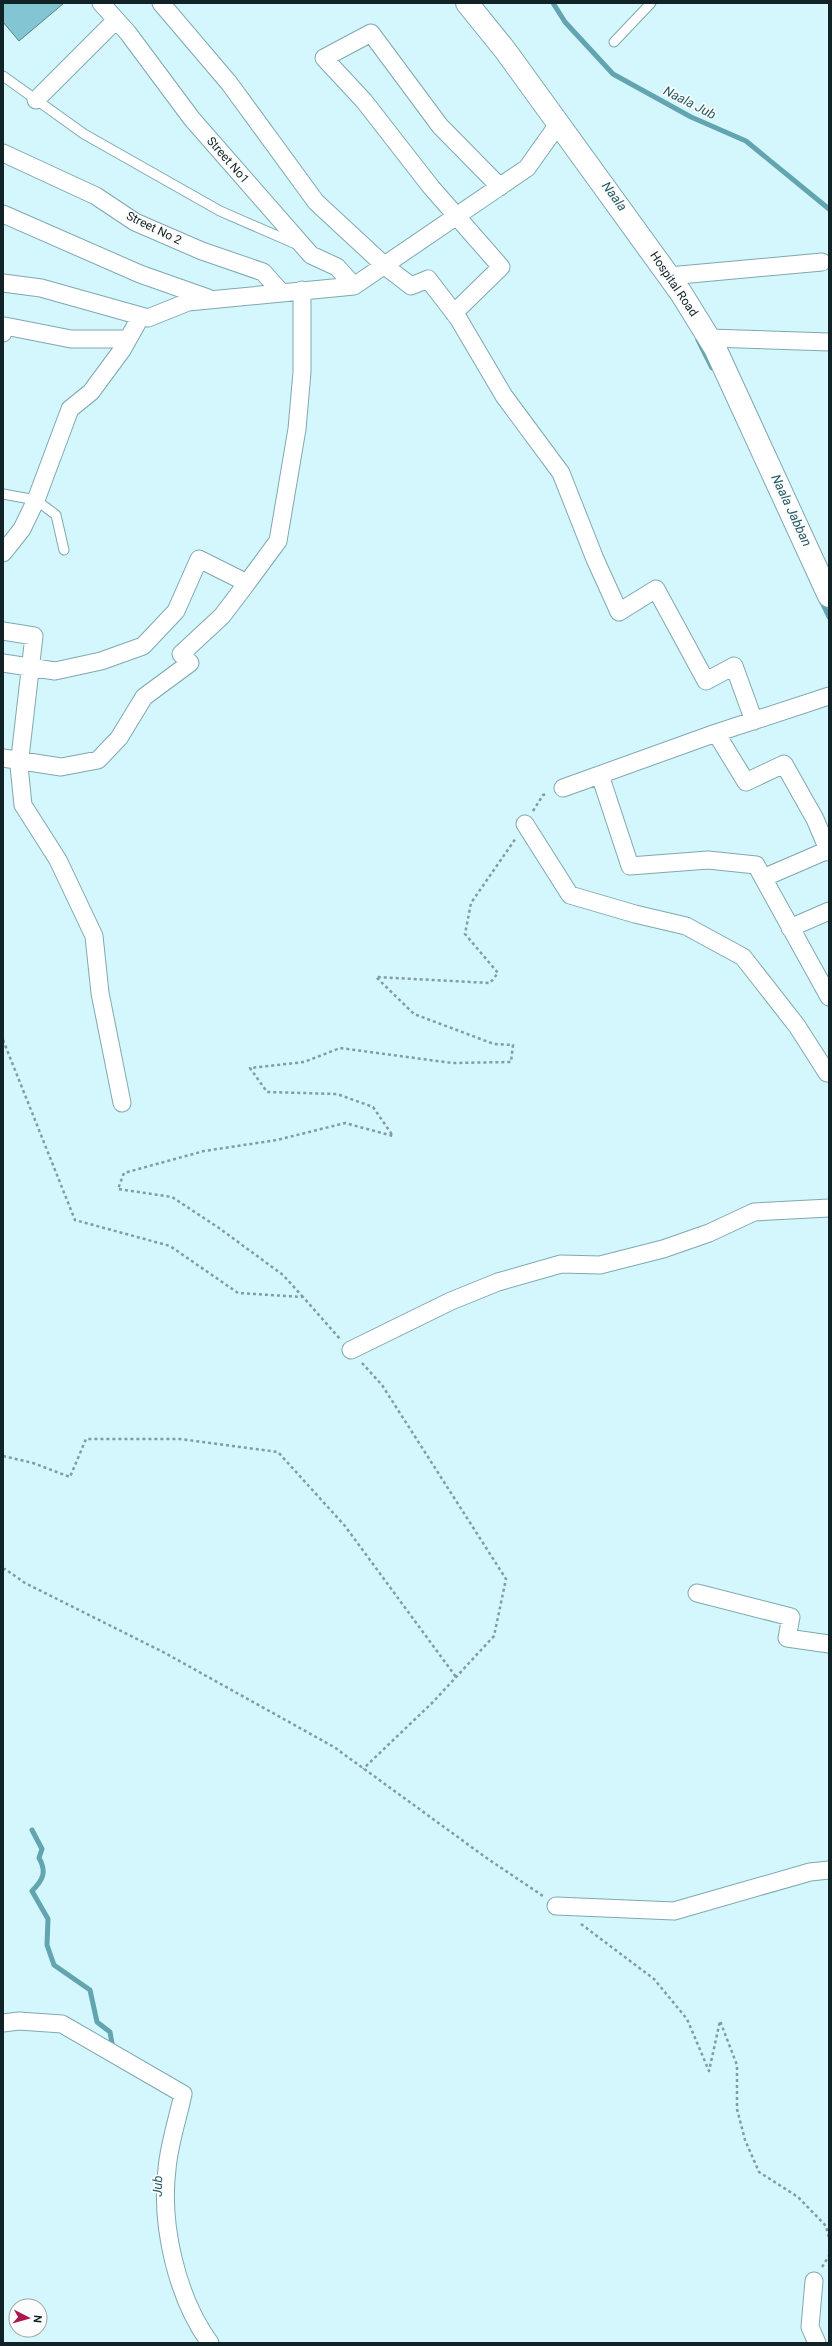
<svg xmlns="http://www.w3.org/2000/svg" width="832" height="2346" viewBox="0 0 832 2346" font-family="Roboto,sans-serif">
<rect width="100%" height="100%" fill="#d4f6fd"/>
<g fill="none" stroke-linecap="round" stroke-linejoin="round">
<path stroke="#63a4b1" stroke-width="5" d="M553,3L565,22L613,74L691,117L746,141L829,209
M698,340L712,368
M821,600L829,617
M32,1830L42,1849L39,1858C47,1872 43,1880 32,1891L48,1919L47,1945L54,1965L90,1990L97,2022L110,2032L113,2049"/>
</g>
<path fill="#83c5d2" stroke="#59818a" d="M3,3H64L19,41L3,22Z"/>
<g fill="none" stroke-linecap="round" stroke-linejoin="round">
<defs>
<path id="lane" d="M614,42L651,3
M3,76L84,134L220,211L296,244
M3,494L36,500L56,515L64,550"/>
<path id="street" d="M101,3L128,33L192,119L311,255L337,267L354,286
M161,3L229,83L316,202L385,266L411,286L428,279L458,318L504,396L561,473L595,559L619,612L656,589L706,681L734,666L754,721
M36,100L116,20
M3,153L96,196L135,222L202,251L263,272L281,292
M3,214L140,274L208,298
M669,276L822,262
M3,283L41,288L148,318L188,302L354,286L527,168L559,123
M454,313L501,267L431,187L364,101L324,58L371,33L440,126L500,187
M3,333L5,326L71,339H128
M709,338L829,342
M3,553L22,529L36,500L70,409L91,392L122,350L141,316
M3,631L34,636L19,766L23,805L58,860L94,936L100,993L122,1103
M3,663L55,671L101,661L143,646L176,611L199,559L247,583L278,541L297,429L302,372V290
M716,733L746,782L784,764L815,819L829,852
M3,758L61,767L98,760L119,738L144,697L190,663L181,654L222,616L247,583
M600,775L630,866L708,860L756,865L829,997
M563,788L716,733L829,696
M525,824L570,895L635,914L686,926L743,957L797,1026L827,1073
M763,878L828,850
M790,928L829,911
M351,1350L451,1301L498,1282L561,1264L600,1265L663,1249L709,1233L754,1212L829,1208
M697,1593L791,1617L787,1638L829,1644
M556,1906L674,1911L810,1872L829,1870
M3,2023L19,2021L62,2024L183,2094C178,2118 169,2144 167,2169C160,2225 177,2298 210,2343
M814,2281L810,2327L817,2343"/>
<path id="secondary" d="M467,3L505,50L681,293L715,348L829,596"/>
</defs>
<use href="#lane" stroke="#7fa8b1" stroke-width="11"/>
<use href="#street" stroke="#7fa8b1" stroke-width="19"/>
<use href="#secondary" stroke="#7fa8b1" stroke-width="24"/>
<path stroke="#819ca2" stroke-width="2.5" stroke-dasharray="3 3" stroke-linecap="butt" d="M533,811L543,795L548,794
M3,1040L75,1220L170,1246L238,1293L303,1297L340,1339
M303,1297L283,1275L219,1228L172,1197L118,1189L124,1173L204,1151L277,1140L345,1123L393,1136L373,1107L337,1094L267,1092L250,1068L304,1062L340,1048L452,1063L511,1062L513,1045L494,1044L414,1014L376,977L490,983L498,973L465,934L471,903L516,838
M362,1363L382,1385L506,1579L494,1636L433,1702L363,1769
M3,1456L33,1463L70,1477L86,1439H180L278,1452L345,1526L456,1677
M3,1570L5,1569L25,1583L165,1653L334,1747L488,1859L543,1896
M581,1924L654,1979L687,2019L709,2071L720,2021L737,2065V2109L745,2140L759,2172L798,2197L826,2226L829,2238
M822,2267L829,2256"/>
<use href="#lane" stroke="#fff" stroke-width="9"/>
<use href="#street" stroke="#fff" stroke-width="17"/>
<use href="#secondary" stroke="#fff" stroke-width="22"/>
</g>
<g text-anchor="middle" stroke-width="3.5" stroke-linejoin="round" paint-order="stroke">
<g font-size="12" fill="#122327" stroke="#fcfcfc">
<text transform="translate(228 160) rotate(49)" y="4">Street No1</text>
<text transform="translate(154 228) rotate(26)" y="4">Street No 2</text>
<text transform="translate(674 284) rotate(56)" y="4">Hospital Road</text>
</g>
<g font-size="13" font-style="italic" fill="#255b66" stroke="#fcfcfc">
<text transform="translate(690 102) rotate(27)" y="5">Naala Jub</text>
<text transform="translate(615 196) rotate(54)" y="5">Naala</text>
<text transform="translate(792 510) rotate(65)" y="5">Naala Jabban</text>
<text transform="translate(157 2186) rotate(-88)" y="5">Jub</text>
</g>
</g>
<rect width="832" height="2346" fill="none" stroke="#122327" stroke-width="8"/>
<g transform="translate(28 2318) rotate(96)"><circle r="19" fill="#fcfcfc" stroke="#9ea5a7"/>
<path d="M0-3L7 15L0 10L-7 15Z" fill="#aa174d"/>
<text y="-6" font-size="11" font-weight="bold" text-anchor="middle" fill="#122327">N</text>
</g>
</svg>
